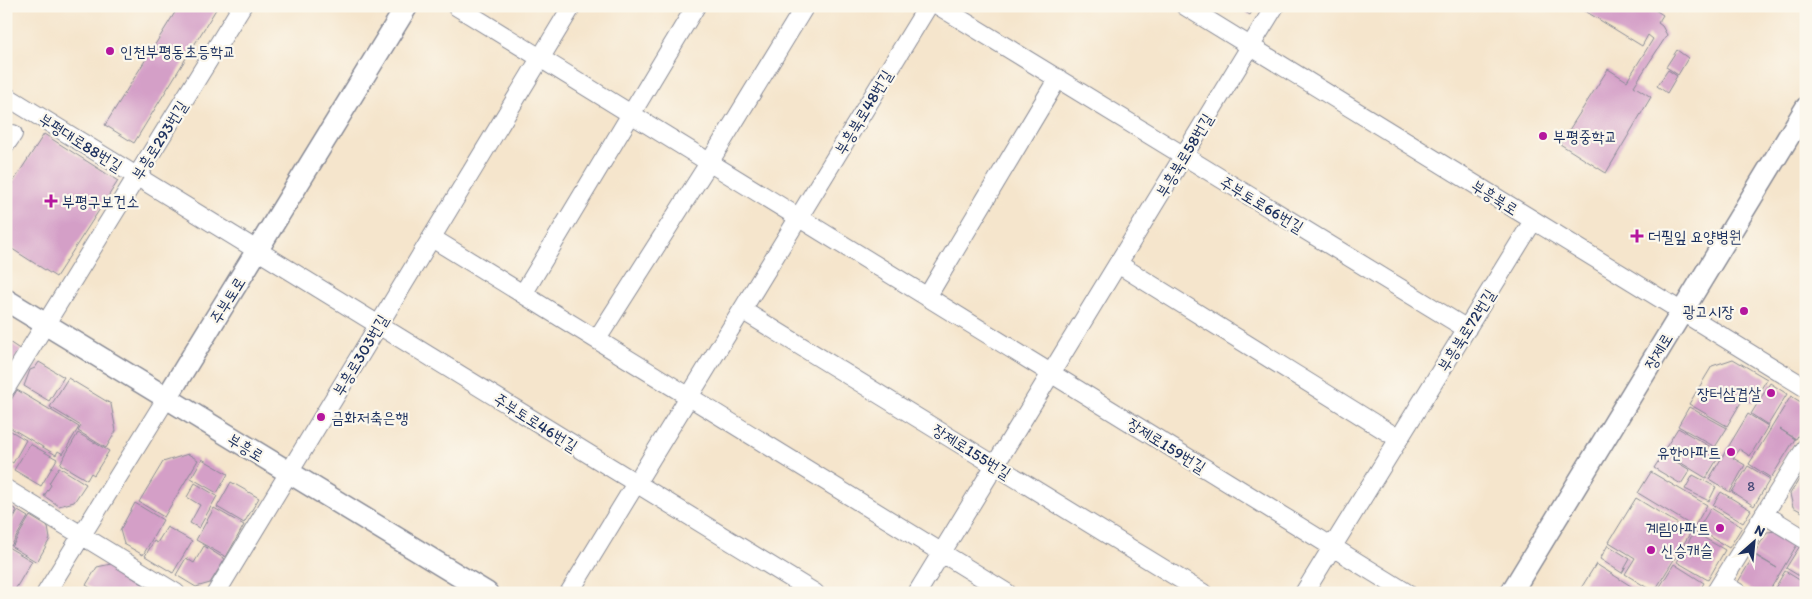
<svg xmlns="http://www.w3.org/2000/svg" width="1812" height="599" viewBox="0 0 1812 599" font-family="Itim,'Poor Story',sans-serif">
<rect width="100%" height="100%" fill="#fbf7ec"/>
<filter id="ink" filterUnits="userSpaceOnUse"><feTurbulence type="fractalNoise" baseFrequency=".02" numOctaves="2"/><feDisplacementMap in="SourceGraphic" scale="10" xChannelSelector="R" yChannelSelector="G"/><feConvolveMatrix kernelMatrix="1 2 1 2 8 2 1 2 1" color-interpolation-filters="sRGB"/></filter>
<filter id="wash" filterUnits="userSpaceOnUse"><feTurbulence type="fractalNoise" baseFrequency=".0096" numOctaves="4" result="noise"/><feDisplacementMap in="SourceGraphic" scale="20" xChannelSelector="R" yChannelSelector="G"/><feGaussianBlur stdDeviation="1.12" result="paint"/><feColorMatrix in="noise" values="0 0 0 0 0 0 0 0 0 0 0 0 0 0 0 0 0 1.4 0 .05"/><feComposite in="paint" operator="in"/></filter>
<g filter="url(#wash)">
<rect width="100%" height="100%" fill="#f5e5cc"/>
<g id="blocks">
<path fill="#d49fc7" d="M179,6H218L134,143L105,125Z
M1236,6H1255L1250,15Z
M1577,6H1627L1636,12L1639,6H1649L1663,15L1658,23L1662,26L1667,35L1634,86L1651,97L1606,173L1560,144L1608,69L1627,81L1653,39L1648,35L1642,46Z
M1677,50L1688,58L1678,75L1666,67Z
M1668,70L1677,76L1667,93L1657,86Z
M44,134L118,181L56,277L6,245V193Z
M6,340L21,350L6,372Z
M1733,359L1767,379L1752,404L1743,399L1727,426L1689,404L1712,366Z
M39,362L64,377L49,401L24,386L30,370L35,368Z
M68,378L111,404L116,431L106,448L78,431L81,426L50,407Z
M1770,383L1787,394L1768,425L1751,414Z
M17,390L79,427L63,454L58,451L56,455L6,425V408Z
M1791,396L1804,404L1806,422L1796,439L1780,429L1795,439L1771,478L1749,464Z
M1689,407L1727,428L1715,447L1678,426Z
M1748,414L1768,426L1750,456L1739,449L1733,458L1745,465L1730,492L1709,479Z
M6,428L26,440L13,463L6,459Z
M1678,428L1721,453L1706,478L1663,452Z
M78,433L109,451L94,475L91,473L87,480L60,464Z
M30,444L57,459L41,486L14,470Z
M188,454L198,460L164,517L139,502L163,462Z
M1663,454L1690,470L1681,484L1654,468Z
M202,459L228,474L217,493L191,478Z
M1748,466L1770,479L1754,506L1732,492Z
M59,467L86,484L74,502L59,506L44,496L51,485L49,483Z
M1805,470L1806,471V514L1793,507L1790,494Z
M1651,472L1707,505L1694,527L1638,493Z
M1693,475L1716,487L1709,501L1685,489Z
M231,482L259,498L244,523L217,507Z
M195,483L217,496L199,528L190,523L200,505L187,497Z
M1721,492L1751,510L1743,523L1713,505Z
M1636,498L1691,532L1654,592L1625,574L1635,558L1609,542Z
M135,503L163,520L143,555L124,544L120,530Z
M6,504L17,510L6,530Z
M214,508L244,525L226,557L196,540Z
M1711,508L1742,527L1729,548L1698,529Z
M18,511L28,517L11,546L6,543V533Z
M30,516L48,527L50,539L37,562L12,547Z
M167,527L192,541L173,573L145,556L154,541L157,543Z
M1777,531L1798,543L1768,593H1756L1738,582L1754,555L1777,568L1754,554L1767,532Z
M1694,532L1725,550L1708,580L1677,562Z
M1801,544L1806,547V580L1786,568Z
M1608,545L1630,559L1622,573L1600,559Z
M6,546L32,561L13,593L6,589Z
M204,546L225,559L210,583L196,587L176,575L186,558L194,563Z
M111,564L150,589L148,593H98L86,585L97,567Z
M1596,564L1642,593H1578Z
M1674,564L1704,583L1698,593H1656Z
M1785,571L1806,584V593H1772Z"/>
</g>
</g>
<g filter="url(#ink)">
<use href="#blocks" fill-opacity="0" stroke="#888a95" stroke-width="1"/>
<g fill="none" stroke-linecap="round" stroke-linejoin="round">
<defs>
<path id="minor" d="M456,6L1407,593
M939,6L1467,329
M1185,6L1806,388
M6,96L815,593
M6,144L13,134
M432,238L1007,593
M1118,264L1399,439
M523,294L696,6
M927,297L1058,78
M742,310L1203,593
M597,339L709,163L805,6
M6,388L242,6
M6,489L176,593
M1764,514L1806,540
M1722,583L1738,593
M46,593L166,399
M216,593L572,6
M569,593L928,6
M917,593L1275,6
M1304,593L1533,221
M1715,593L1806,447"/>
<path id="major" d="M6,300L487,593
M166,399L407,6
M1511,593L1806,108"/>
</defs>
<use href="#minor" stroke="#888a95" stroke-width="20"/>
<use href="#major" stroke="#888a95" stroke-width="24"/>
<use href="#minor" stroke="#fff" stroke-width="18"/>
<use href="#major" stroke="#fff" stroke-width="21"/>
</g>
</g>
<g fill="#b5179e" stroke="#fbf7ec" stroke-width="2">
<circle cx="110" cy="51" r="5"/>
<circle cx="1543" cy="136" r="5"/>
<path d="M48.5 193.5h5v5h5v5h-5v5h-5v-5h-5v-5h5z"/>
<path d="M1634.5 228.5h5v5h5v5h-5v5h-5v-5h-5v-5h5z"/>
<circle cx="1744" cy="311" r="5"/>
<circle cx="1771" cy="393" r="5"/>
<circle cx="321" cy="417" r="5"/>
<circle cx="1731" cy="452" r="5"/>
<circle cx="1720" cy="528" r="5"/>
<circle cx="1651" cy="550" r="5"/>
</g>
<g text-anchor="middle" stroke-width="4.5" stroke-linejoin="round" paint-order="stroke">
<g font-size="14" fill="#494b78">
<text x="1751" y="491">8</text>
</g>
<g font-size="16" fill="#1b2f5e" stroke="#fbf7ec" text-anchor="start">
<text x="120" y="57">인천부평동초등학교</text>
<text x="1553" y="142">부평중학교</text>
<text x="62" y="207">부평구보건소</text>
<text x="1648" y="242">더필잎 요양병원</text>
<text x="1734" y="317" text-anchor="end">광고시장</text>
<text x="1761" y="399" text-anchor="end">장터삼겹살</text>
<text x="331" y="423">금화저축은행</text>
<text x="1721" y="458" text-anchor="end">유한아파트</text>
<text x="1710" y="534" text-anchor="end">계림아파트</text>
<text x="1661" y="556">신승캐슬</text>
</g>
<g font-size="16" fill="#1b2f5e" stroke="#fbf7ec">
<text transform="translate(863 112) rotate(-59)" y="6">부흥북로48번길</text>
<text transform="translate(159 140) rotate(-58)" y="6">부흥로293번길</text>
<text transform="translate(81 142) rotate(32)" y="6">부평대로88번길</text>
<text transform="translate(1184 155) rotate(-59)" y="6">부흥북로58번길</text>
<text transform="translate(1495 197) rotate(32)" y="6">부흥북로</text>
<text transform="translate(1262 204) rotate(31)" y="6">주부토로66번길</text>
<text transform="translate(227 300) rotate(-58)" y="6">주부토로</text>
<text transform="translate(1466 330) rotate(-58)" y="6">부흥북로72번길</text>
<text transform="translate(1658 351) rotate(-59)" y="6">장제로</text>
<text transform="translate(360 355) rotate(-59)" y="6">부흥로303번길</text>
<text transform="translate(536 422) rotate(32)" y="6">주부토로46번길</text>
<text transform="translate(1167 445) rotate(32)" y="6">장제로159번길</text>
<text transform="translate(246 447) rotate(31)" y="6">부흥로</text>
<text transform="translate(972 451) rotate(32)" y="6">장제로155번길</text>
</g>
</g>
<rect width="1812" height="599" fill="none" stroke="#fbf7ec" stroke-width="25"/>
<g transform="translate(1754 542) rotate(27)" stroke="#fbf7ec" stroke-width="4" paint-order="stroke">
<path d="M0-4L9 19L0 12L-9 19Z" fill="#1b2f5e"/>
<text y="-8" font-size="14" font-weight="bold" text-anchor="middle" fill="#1b2f5e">N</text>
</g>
</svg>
